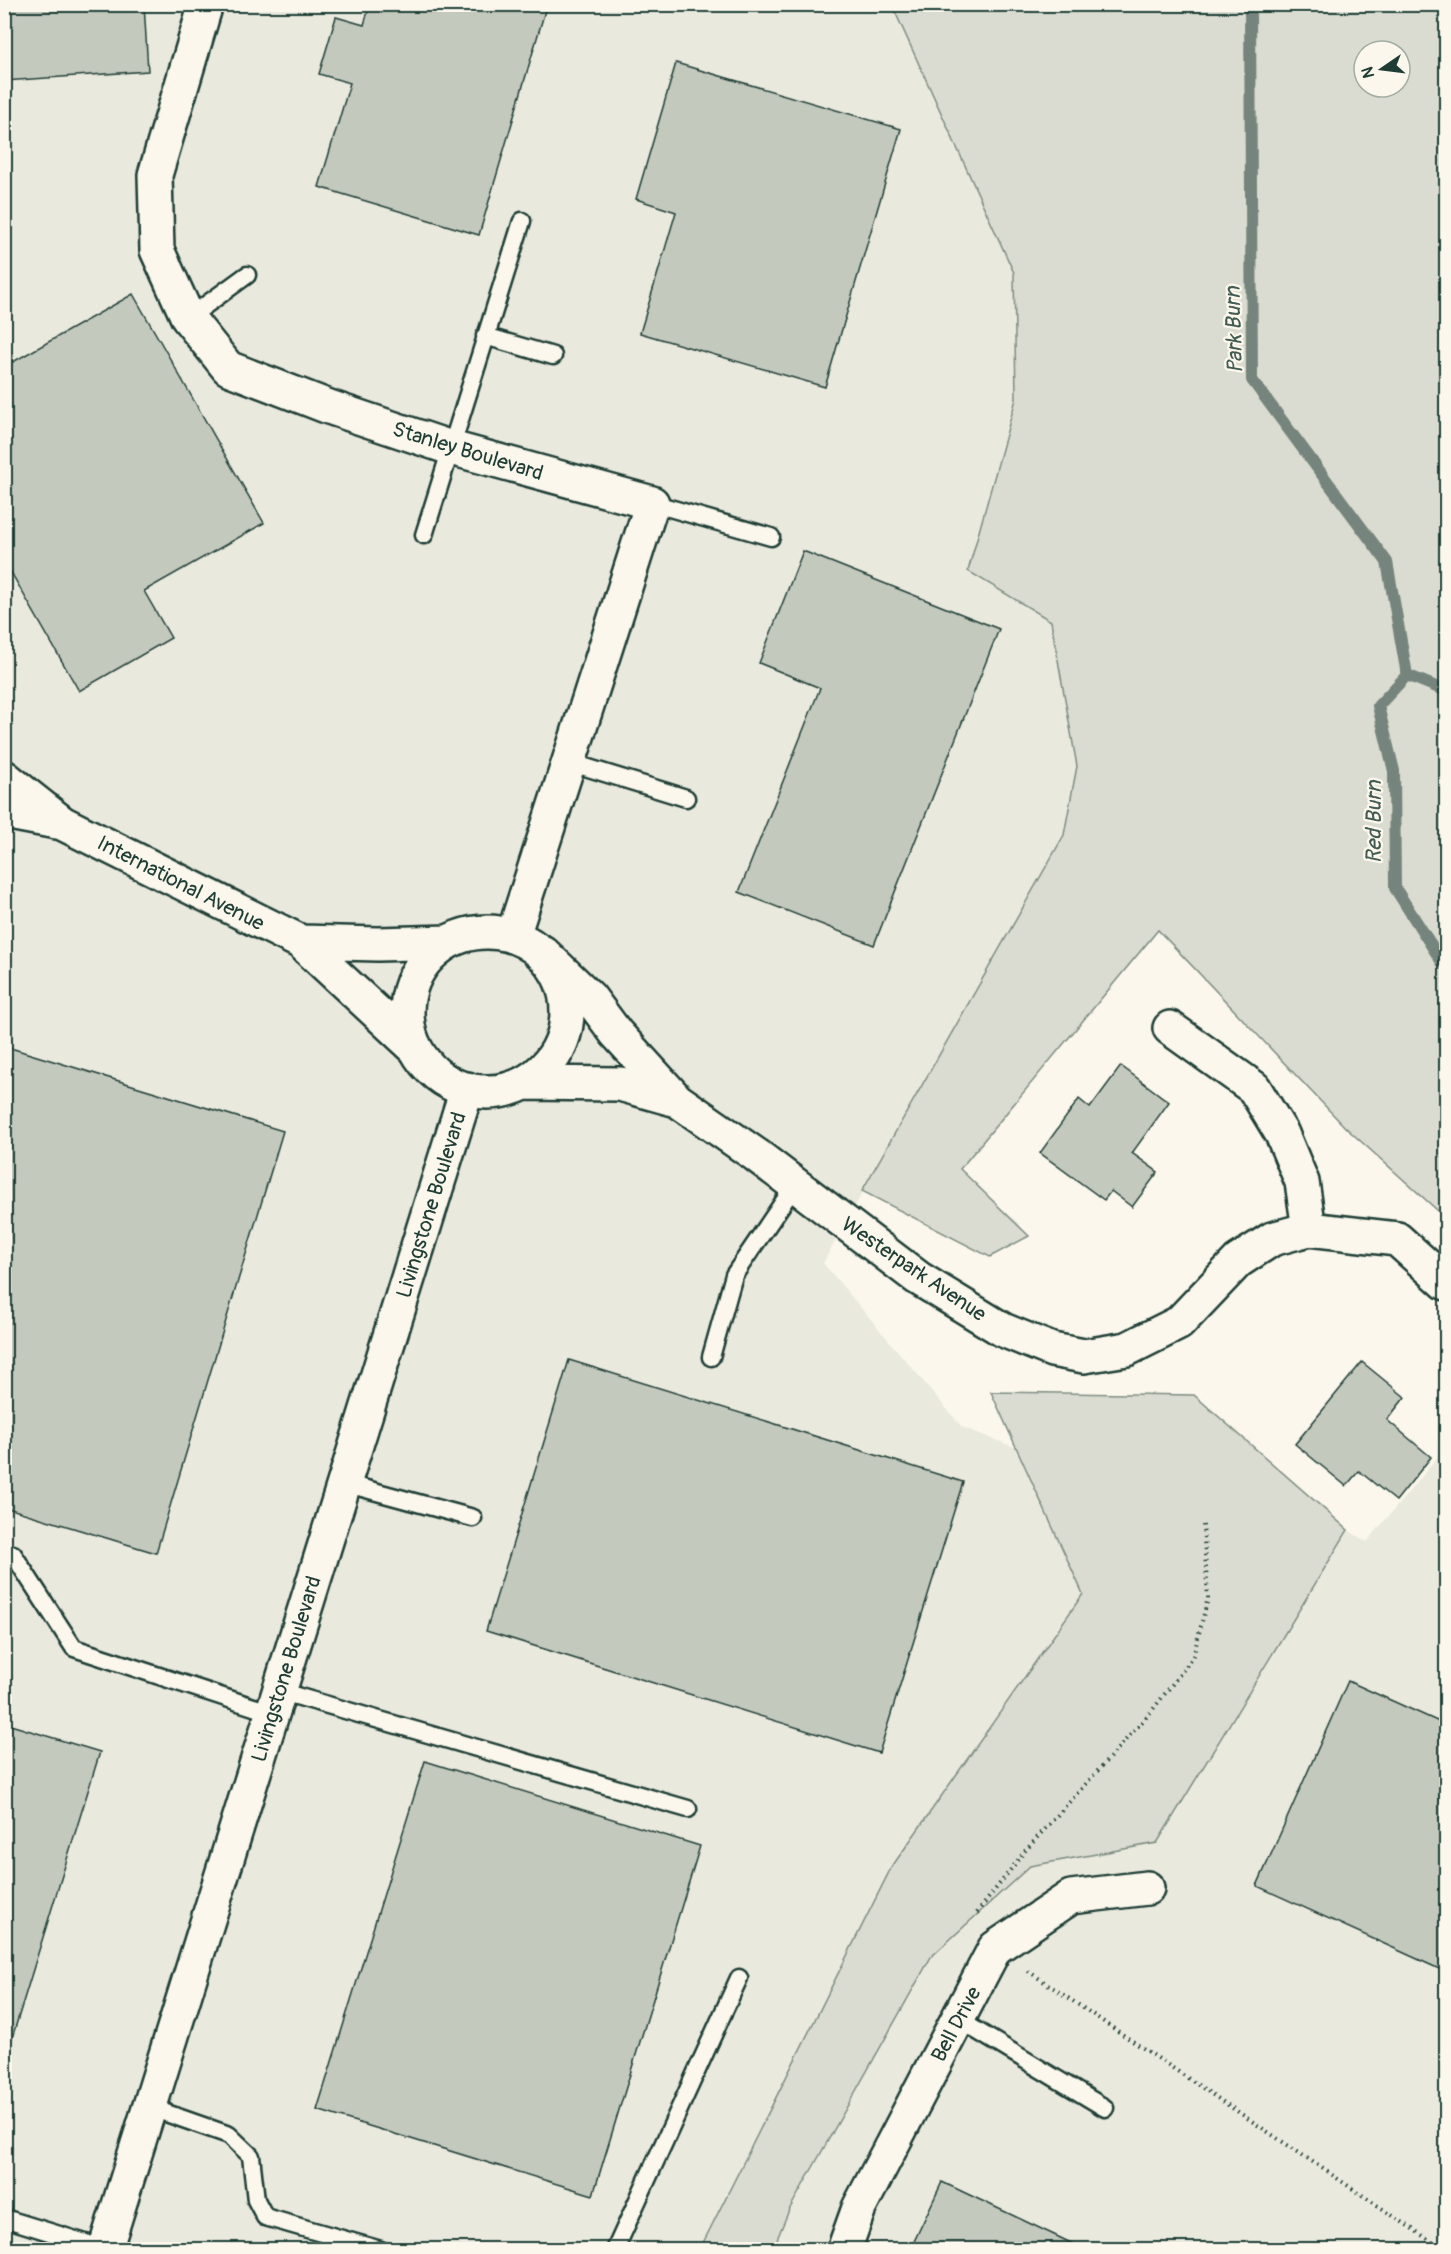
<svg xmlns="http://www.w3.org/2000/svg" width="1451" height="2254" viewBox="0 0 1451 2254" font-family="Pangolin,sans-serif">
<rect width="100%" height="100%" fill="#fbf7ec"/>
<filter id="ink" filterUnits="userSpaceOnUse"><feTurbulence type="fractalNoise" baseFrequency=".0167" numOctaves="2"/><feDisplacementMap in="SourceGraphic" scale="12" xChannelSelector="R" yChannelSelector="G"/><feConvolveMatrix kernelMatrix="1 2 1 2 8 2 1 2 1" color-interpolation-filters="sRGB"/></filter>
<g filter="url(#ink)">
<path fill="#eae9de" d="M5,5H892L1014,273L1016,399L968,571L1051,621L1077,766L1064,835L823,1263L962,1427L1082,1473L1173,1528L1348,1530L1367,1542L1446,1447V2249L5,2250Z"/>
<path fill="#dbdcd1" stroke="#7d8c82" stroke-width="1.5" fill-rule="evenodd" d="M892,5H1446V1218L1345,1127L1158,930L960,1169L1029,1236L990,1257L862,1191L1064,835L1077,766L1051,621L968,571L1016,399L1014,273ZM1364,51H1400V87H1364Z
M991,1392L1194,1395L1348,1530L1157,1843L1030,1866L931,1957L789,2210L773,2249H700L891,1868L1083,1594Z"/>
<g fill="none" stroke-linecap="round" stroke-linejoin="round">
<path stroke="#74847b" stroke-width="12" d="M1250,4L1252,380L1387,562L1407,675L1446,691
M1407,675L1378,706L1394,771L1395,888L1442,962L1446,965"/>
</g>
<path fill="#c4c9be" stroke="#1f3d34" stroke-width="1.5" d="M4,4H144L148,71L4,81Z
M370,4H547L479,235L319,187L350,83L319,74L336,17L364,25Z
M676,63L901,129L825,387L640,333L676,212L636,199Z
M133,294L264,523L144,591L171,638L79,691L4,560V347L13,362Z
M803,551L999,629L874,945L739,892L820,688L759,663Z
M4,1046L283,1131L156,1553L4,1507Z
M1121,1066L1169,1102L1132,1153L1158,1172L1132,1207L1111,1191L1104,1200L1040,1153L1079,1099L1090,1108Z
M569,1360L963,1482L879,1753L486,1631Z
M1362,1362L1405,1397L1387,1420L1431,1457L1396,1501L1359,1471L1346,1486L1295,1444Z
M1348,1681L1446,1725V1972L1257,1886Z
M4,1723L100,1752L4,2064Z
M425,1761L700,1846L593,2195L317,2110Z
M942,2182L1086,2250H910Z"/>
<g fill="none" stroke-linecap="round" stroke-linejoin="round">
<defs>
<path id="lane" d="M188,318L247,275
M485,336L553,356
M652,503L771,537
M424,535L522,221
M569,762L686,798
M711,1357L734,1275L795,1185
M344,1483L473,1518
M4,1552L13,1554L74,1648L272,1713
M279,1691L688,1809
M959,2020L1105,2108
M149,2107L229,2135L251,2156L256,2200L265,2217L381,2250
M4,2218L105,2249
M615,2250L739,1978"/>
<path id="street" d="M206,4L155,175L157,250L188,318L228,368L329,407L451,448L652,503L513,936
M1170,1028L1254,1088L1282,1134L1302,1182L1309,1229
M105,2250L467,1089
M844,2250L859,2208L995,1948L1071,1897L1147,1888"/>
<path id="secondary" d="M4,777L62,823L301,942L416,1049
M4,812L57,822
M407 1012a80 80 0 1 1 160 0a80 80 0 1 1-160 0Z
M301,942L378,944L448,942
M542,952L590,998L616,1033L677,1100L756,1155L918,1278L1003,1330L1052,1350L1084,1356L1127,1349L1179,1323L1238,1261L1272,1239L1309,1229L1397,1239L1446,1283
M524,1083L620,1084L677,1100"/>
</defs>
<use href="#lane" stroke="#1f3d34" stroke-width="21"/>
<use href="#street" stroke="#1f3d34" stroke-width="38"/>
<use href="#secondary" stroke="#1f3d34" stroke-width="38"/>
<path stroke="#1f3d34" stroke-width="4" stroke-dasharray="1.5 4.5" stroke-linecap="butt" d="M977,1913L1025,1851L1151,1712L1193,1657L1208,1598L1203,1525
M1028,1971L1444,2250"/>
<use href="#lane" stroke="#fbf7ec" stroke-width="16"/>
<use href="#street" stroke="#fbf7ec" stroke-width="33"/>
<use href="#secondary" stroke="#fbf7ec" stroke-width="33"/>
</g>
</g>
<g text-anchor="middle" stroke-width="4.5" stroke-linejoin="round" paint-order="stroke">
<g font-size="21" fill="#1f3d34" stroke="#fbf7ec">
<text transform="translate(468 451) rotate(17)" y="7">Stanley Boulevard</text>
<text transform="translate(181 883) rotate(27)" y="7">International Avenue</text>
<text transform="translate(431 1205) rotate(-73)" y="7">Livingstone Boulevard</text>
<text transform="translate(914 1269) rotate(34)" y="7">Westerpark Avenue</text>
<text transform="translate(286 1669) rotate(-73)" y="7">Livingstone Boulevard</text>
<text transform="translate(956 2024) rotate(-62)" y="7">Bell Drive</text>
</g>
<g font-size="22" font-style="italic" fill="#425b52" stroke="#fbf7ec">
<text transform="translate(1233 330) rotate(-92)" y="8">Park Burn</text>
<text transform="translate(1373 822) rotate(-90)" y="8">Red Burn</text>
</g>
</g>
<rect width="1451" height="2254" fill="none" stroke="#fbf7ec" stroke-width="24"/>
<rect x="12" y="12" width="1427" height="2230" fill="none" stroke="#1f3d34" stroke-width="2" filter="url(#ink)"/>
<g transform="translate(1382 69) rotate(256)"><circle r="28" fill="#fbf7ec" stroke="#a3ada2" stroke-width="1.5"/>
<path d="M0-4.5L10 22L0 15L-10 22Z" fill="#1f3d34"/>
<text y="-9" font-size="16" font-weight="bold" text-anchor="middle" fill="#1f3d34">N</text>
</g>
</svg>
